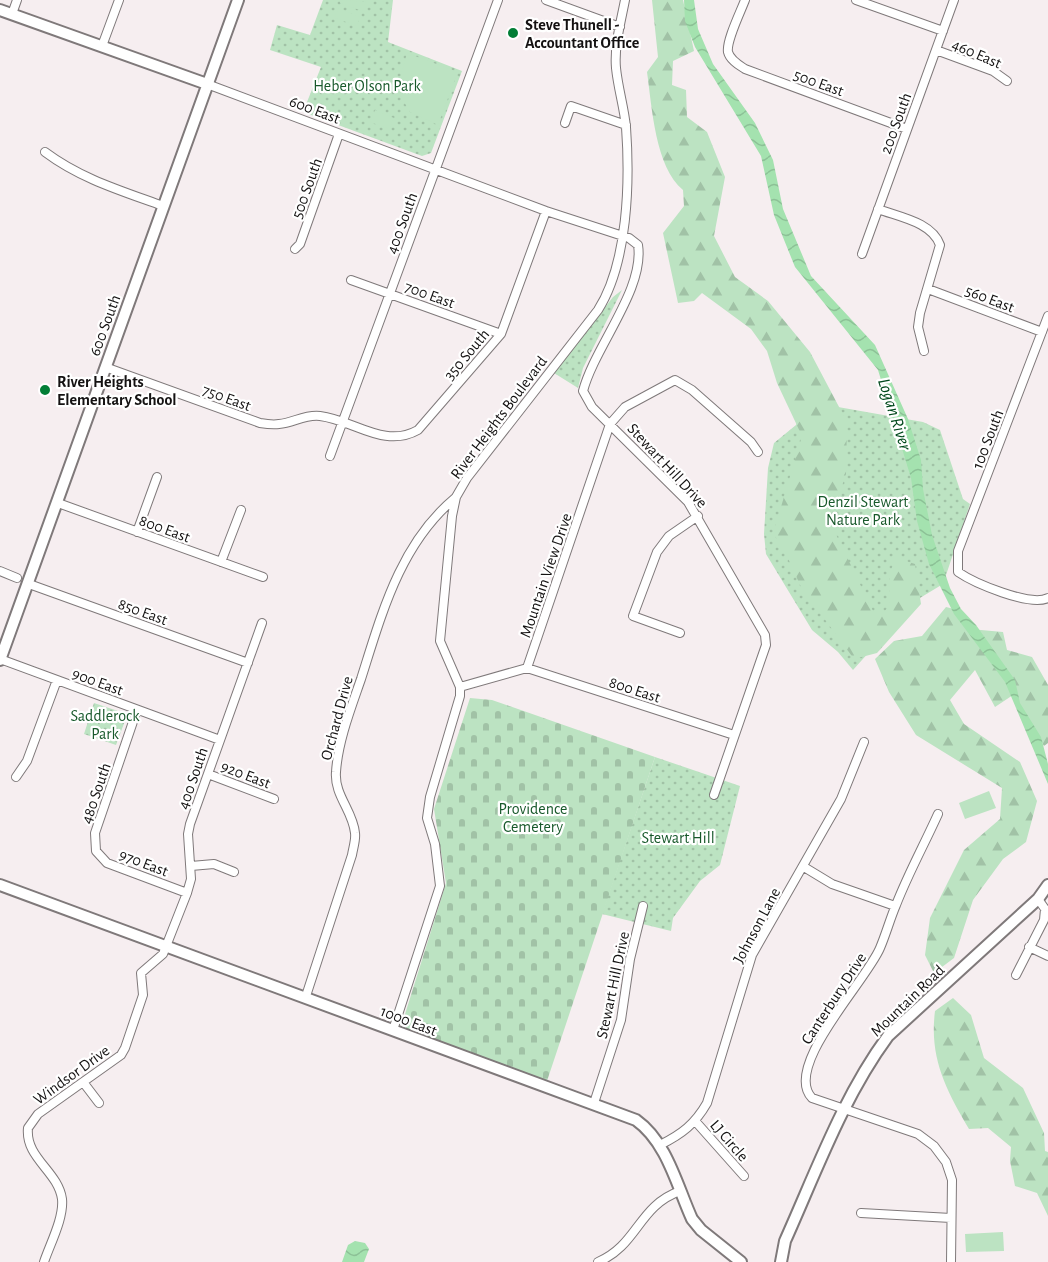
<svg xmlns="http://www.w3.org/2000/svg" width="1048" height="1262" viewBox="0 0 1048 1262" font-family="'Alegreya Sans',sans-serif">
<defs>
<pattern id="grass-dots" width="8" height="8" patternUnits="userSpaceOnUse" patternTransform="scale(1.5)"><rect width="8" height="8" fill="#bce3c2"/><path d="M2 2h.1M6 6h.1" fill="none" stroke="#a1c2a6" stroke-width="1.8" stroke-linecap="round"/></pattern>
<pattern id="forest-firs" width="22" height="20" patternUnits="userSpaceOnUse" patternTransform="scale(1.5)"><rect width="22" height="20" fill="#bce3c2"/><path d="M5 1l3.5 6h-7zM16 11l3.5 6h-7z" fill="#a1c2a6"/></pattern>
<pattern id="cemetery-stones" width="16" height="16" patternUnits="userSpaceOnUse" patternTransform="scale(1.5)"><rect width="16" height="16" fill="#bce3c2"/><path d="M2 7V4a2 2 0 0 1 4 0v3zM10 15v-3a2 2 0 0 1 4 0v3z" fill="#a1c2a6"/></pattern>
<pattern id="water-waves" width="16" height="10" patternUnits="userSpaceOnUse" patternTransform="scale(1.5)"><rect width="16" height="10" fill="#a4e2af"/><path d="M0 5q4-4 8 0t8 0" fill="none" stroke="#8cc196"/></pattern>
</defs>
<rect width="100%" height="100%" fill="#f6eef0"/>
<path fill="url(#grass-dots)" d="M323,0H393L388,42L462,71L431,153L422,156L303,112L321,67L270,50L277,25L310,35Z
M622,290L583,368L578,388L554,373L613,297Z
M838,407L923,422L940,430L963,499L970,504L943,584L915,601L853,670L838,652L812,630L766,554L764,534L768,468L774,443L796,425L803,410Z
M94,703L124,713L126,718L116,745L84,734Z
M655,757L740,786L720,865L700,881L673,918L671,931L602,914Z"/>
<path fill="url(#forest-firs)" d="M652,0H683L694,51L673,61L672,85L686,90L687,117L707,132L725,177L714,236L735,277L768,301L810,352L847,422L846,474L830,522L873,611L883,613L889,606L890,572L896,558L915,564L921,604L877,653L854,659L801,587L782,545L773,534L802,436L777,383L767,351L751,329L702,293L694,301L678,303L663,233L684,206L683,190C655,167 652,107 647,72L658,57Z
M946,607L958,610L970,629L1003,632L1007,650L1032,657L1048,685V743L1044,746L1013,695L995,707L975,670L950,700L964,724L1020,762L1037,801L1026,842L1003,859L973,900L954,958L934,973L925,955L930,918L964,850L1000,819L1002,788L916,735L889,692L875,659L894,641L922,636Z
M953,998L971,1015L984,1058L1023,1088L1044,1133L1045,1151L1048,1152V1216L1037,1193L1015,1186L1010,1161L1011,1147L988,1128L969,1129C946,1090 929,1058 935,1011Z"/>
<path fill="url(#cemetery-stones)" d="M470,698L492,700L655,757L547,1081L401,1027L446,883L434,809Z"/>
<path fill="#bce3c2" d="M341,0L366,2L362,11L340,3Z
M338,8L360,17L357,26L335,18Z
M407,53L455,71L457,74L438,125L410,112L397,90Z
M375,110L394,118L389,129L370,122Z
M989,791L996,808L965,819L959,803Z
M1003,1232L1004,1251L966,1252L965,1234Z"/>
<path fill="url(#water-waves)" d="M684,0H694L698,29L713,64L755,123L773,160L783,209L811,276L875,345L908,419L921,460L923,489L932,535L950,588L961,609L976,625L1015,680L1020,703L1041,737L1048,764V784L1005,682L954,614L929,564L917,521L911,478L878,370L795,267L774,215L761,156L695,47L685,21Z
M355,1241L365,1243L369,1249L364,1262H342L348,1245Z"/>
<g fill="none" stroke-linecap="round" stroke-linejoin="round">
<defs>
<path id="minor" d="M546,0L620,27
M745,0C741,11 726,41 728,52C730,60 739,65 745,69L907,129
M856,0L943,31
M12,14L17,0
M102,46L119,0
M936,50L993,71L1007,81
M207,84L546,211L629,238L638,245C645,289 595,346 583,391L592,407L688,502L765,635L766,645L714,795
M565,123L571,106L626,125
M45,152C81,179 122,191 163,206
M878,209C899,217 932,222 940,245L920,313L918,327L924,351
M295,249L300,244L339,134
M862,254L954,0
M351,280L501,334
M928,289L1042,332
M1048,316L958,551V572C974,583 1030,607 1048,598
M105,367L260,423C266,424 273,425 279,424C293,423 305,414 320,416C354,420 384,449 418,430L501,334L546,211
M330,456L498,0
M58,503L263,577
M137,532L157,477
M221,562L241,510
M0,571L17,578
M29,584L248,663
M680,633L633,616L657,552L669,536L698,516
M0,659L220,740
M527,668L734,735
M460,687L527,668L610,424L625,407L675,380L692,390L751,442L758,452
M137,710L95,833L96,851L107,863L187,893
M208,774L274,799
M16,777L27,761L57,680
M938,814C924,845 908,874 896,905C890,919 886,934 880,948C867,980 782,1067 812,1098L918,1134L934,1146L946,1162L952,1180L951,1262
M191,866L214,864L234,872
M804,867L832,884L895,906
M1029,947L1048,956
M1016,975L1044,920L1045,909L1038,899
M306,996L352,855C353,848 356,840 355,833C353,811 334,795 336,772C338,741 351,708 361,679C382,613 400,544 455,498
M393,1030L440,886L435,844L427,818L430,797L460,696V687L440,641L452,516L456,497L467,478L598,310C628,263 630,182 626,127C624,107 618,88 616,68C614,46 621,21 625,0
M83,1082L99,1103
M594,1103L621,1020L630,959L643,906
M696,1122L744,1176
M660,1145C682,1134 695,1124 707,1103L752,955L841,799L864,742
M861,1213L951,1218
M44,1262C50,1244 64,1218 62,1199C58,1171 25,1158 28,1128L38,1114L121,1055L125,1048L143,995L141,973L163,954L187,893L191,879L188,834L190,824L262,623
M598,1262C638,1245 638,1206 680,1191"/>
<path id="tertiary" d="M0,10L207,84
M0,660L238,0
M0,885L636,1120C667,1142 677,1186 692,1219L701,1230L741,1262
M781,1262L785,1241C816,1172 843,1097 888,1036L1038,899L1048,885"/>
</defs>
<use href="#minor" stroke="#7f797a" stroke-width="10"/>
<use href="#tertiary" stroke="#7f797a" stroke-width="14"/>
<use href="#minor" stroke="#fff" stroke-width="8"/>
<use href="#tertiary" stroke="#fff" stroke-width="10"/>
</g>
<g fill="#027e36" stroke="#fff" stroke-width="2">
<circle cx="513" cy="33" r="6"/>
<circle cx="45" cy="390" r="6"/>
</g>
<g text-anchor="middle" stroke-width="4.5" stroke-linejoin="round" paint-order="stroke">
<g font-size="16" font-weight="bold" fill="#141212" stroke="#fff" text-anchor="start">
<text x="525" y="30">Steve Thunell -<tspan x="525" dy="18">Accountant Office</tspan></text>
<text x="57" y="387">River Heights<tspan x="57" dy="18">Elementary School</tspan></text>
</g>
<g font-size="16" fill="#141212" stroke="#fff">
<text transform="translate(977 53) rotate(23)" y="6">460 East</text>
<text transform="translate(819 82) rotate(20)" y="6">500 East</text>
<text transform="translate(315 109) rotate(21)" y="6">600 East</text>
<text transform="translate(895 123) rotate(-70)" y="6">200 South</text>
<text transform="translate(306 188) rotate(-70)" y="6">500 South</text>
<text transform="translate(401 223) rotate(-70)" y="6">400 South</text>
<text transform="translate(430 294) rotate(20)" y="6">700 East</text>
<text transform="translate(990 298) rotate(21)" y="6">560 East</text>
<text transform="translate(104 325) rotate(-70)" y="6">600 South</text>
<text transform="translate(466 354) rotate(-50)" y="6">350 South</text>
<text transform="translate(227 397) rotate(20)" y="6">750 East</text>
<text transform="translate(498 417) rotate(-53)" y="6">River Heights Boulevard</text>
<text transform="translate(987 439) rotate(-69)" y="6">100 South</text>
<text transform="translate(668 465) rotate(47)" y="6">Stewart Hill Drive</text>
<text transform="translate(165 528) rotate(20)" y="6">800 East</text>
<text transform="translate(545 575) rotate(-71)" y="6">Mountain View Drive</text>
<text transform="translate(143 611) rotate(20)" y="6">850 East</text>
<text transform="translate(98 681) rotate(20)" y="6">900 East</text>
<text transform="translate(635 689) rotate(18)" y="6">800 East</text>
<text transform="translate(336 718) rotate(-75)" y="6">Orchard Drive</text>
<text transform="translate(246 774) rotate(21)" y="6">920 East</text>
<text transform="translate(192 778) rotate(-71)" y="6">400 South</text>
<text transform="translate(95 793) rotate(-71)" y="6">480 South</text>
<text transform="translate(144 862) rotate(21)" y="6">970 East</text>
<text transform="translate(756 925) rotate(-62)" y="6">Johnson Lane</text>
<text transform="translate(612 985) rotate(-78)" y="6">Stewart Hill Drive</text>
<text transform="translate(833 998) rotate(-57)" y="6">Canterbury Drive</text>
<text transform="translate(907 1000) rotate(-44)" y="6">Mountain Road</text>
<text transform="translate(409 1020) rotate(21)" y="6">1000 East</text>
<text transform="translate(71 1074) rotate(-36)" y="6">Windsor Drive</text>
<text transform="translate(730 1140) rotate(49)" y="6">LJ Circle</text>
</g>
<g font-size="16" fill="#18592b" stroke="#fff">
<text x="367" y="91">Heber Olson Park</text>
<text x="863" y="507">Denzil Stewart<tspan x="863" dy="18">Nature Park</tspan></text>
<text x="105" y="721">Saddlerock<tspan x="105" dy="18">Park</tspan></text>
<text x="533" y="814">Providence<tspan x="533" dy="18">Cemetery</tspan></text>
<text x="678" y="843">Stewart Hill</text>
</g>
<g font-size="18" font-style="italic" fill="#00491c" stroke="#fff">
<text transform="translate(895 414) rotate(72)" y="6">Logan River</text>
</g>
</g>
</svg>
